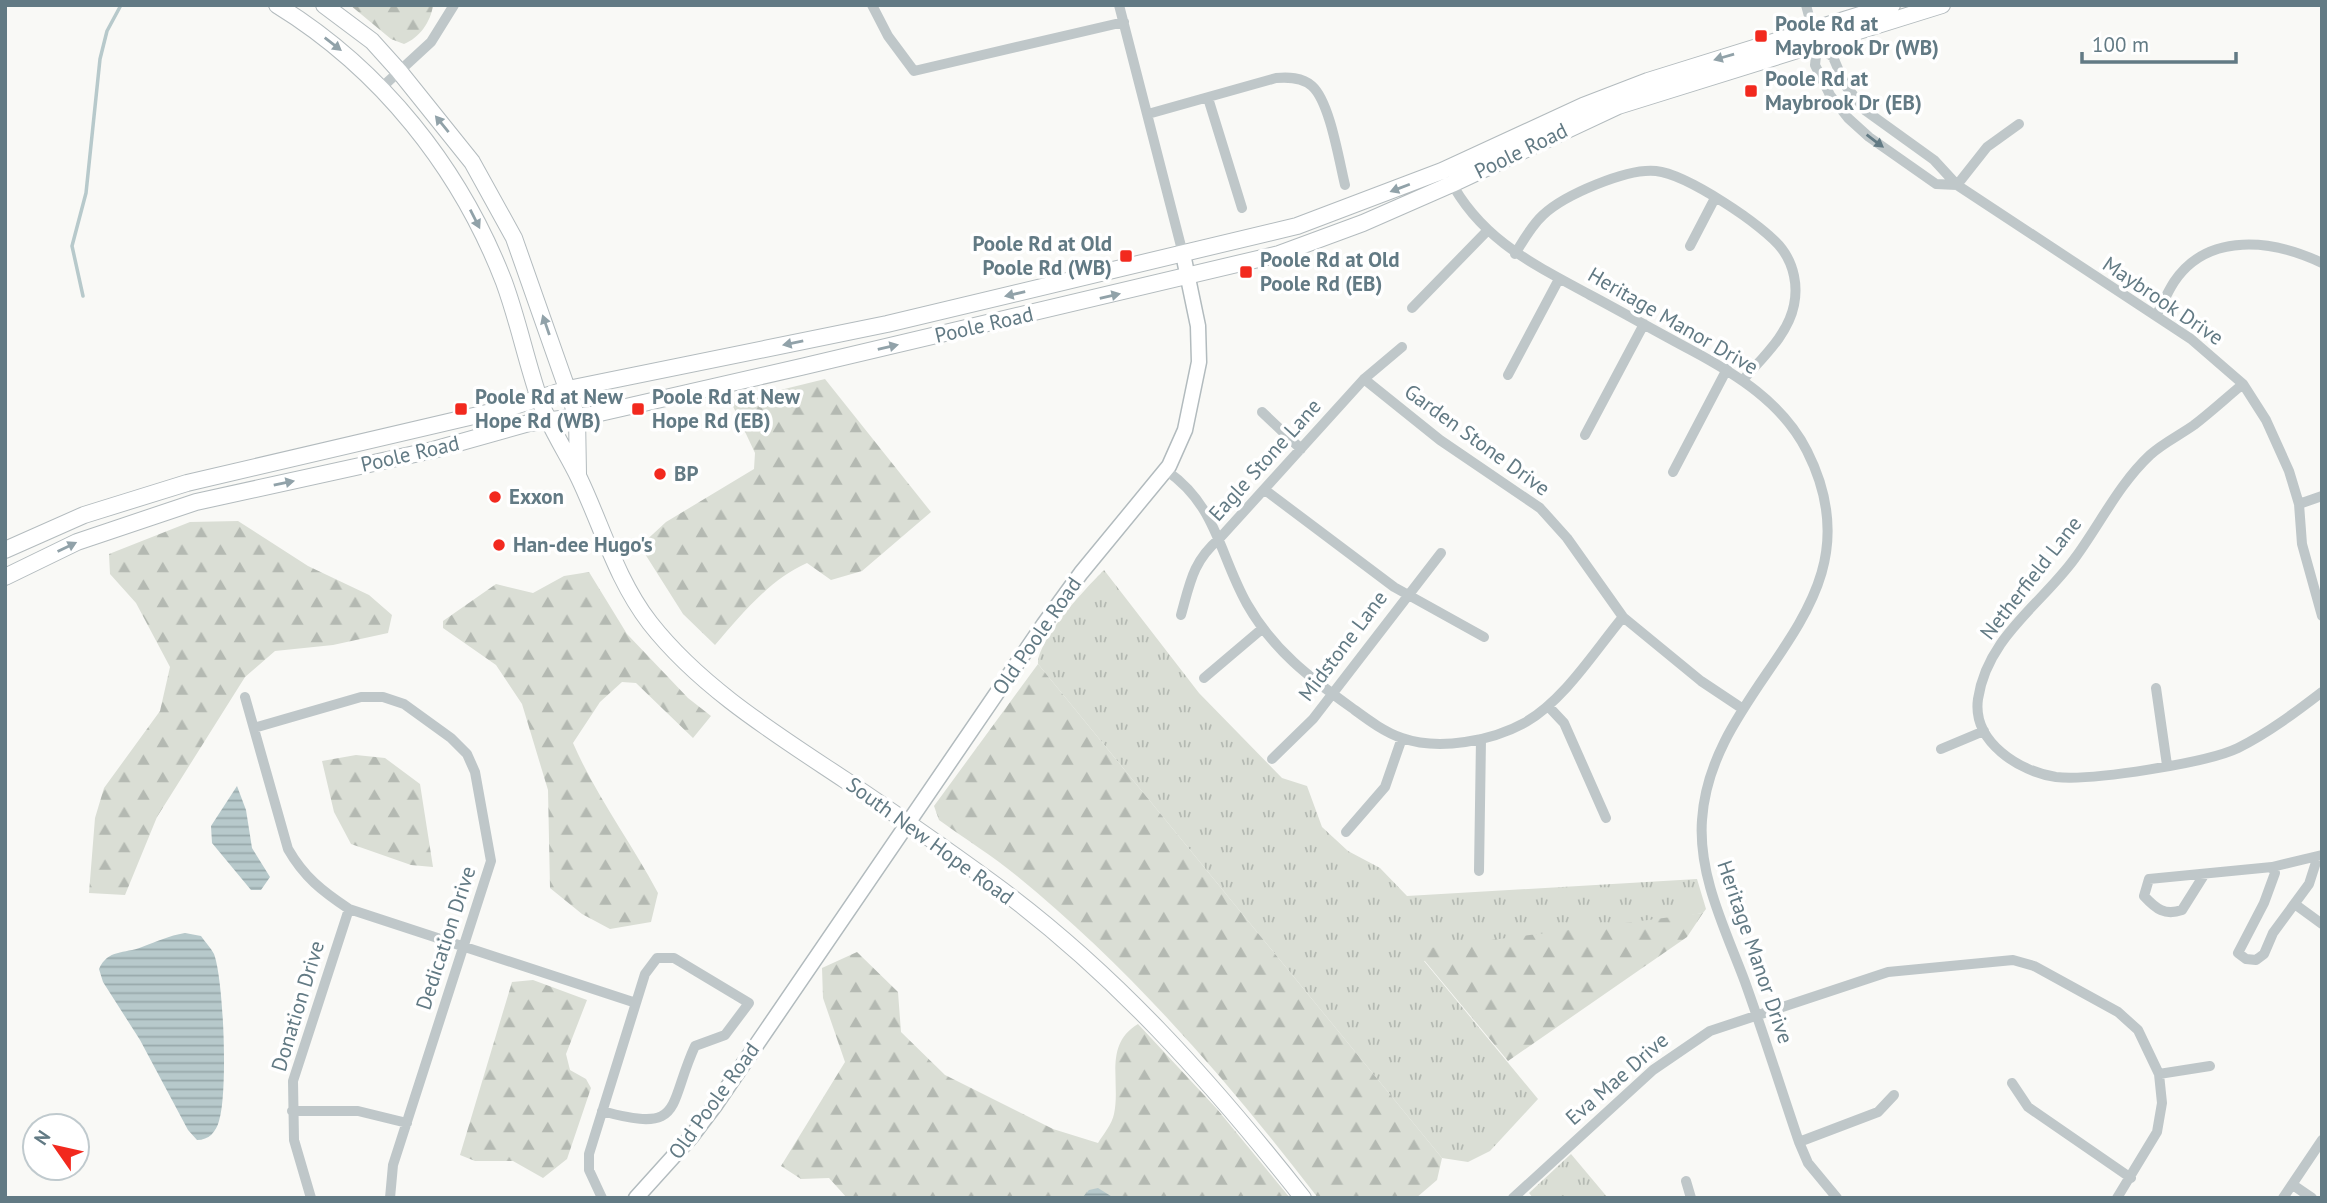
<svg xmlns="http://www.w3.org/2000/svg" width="2327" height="1203" viewBox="0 0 2327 1203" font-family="'PT Sans',sans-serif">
<defs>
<pattern id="grass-tufts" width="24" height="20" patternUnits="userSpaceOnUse" patternTransform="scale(1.75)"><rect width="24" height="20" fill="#daded5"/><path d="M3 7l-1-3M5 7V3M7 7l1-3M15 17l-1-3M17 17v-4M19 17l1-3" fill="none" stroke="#b4b9b2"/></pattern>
<pattern id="forest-firs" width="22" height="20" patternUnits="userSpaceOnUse" patternTransform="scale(1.75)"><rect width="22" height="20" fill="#daded5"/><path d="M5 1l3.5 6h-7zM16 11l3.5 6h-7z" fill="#b4b9b2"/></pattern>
<pattern id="water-rules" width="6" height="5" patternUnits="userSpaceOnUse" patternTransform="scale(1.75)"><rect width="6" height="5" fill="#b7c9cb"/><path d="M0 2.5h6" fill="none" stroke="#98a8aa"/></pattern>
</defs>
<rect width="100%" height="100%" fill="#f9f9f6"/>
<path fill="url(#grass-tufts)" d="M1104,570L1199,693L1282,778L1307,786L1322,827L1348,851L1380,868L1407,896L1697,879L1706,909L1703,913L1424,961L1538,1099L1490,1151L1468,1162L1442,1158L1038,664C1038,639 1085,589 1104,570Z
M1571,1154L1608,1198H1533L1529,1193Z"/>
<path fill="url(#forest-firs)" d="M350,5H433C431,22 419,38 404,44L391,39Z
M825,379L931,512L862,571L831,580L807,563C769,580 742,614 715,645L683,614L640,546L666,522L754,469L755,453L731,402Z
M238,521L308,566L369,595L392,615L388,633L333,645L275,651L245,677L157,817L125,895L89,893L95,818L104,788L160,711L170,667L136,603L110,574L109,554L190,522Z
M589,572L627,634L688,698L711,716L693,738L636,683L622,682L600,702L573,743C596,796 631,842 658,893L651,922L610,929L582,914L550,888L548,790L522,704L496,665L443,628V621L496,584L533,593L564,576Z
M1038,664L1442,1158L1437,1180L1416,1198H1318C1229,1082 1131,969 1017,876C993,856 965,839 939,820L934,806Z
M356,755L385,758L420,784L433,867L411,865L351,844L334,812L322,761Z
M1703,913L1687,937L1508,1061L1424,960L1429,948Z
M857,952L898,992L901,1032L945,1075L1053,1129L1098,1143C1103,1135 1112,1124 1114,1114C1121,1082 1103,1045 1138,1024L1217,1109L1290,1198H847L829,1178L801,1179L781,1166L845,1062L823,998L822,968Z
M533,980L587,1000L566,1054L570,1070L586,1079L591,1088L567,1159L543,1178L513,1161H475L460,1155L512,982Z"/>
<path fill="url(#water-rules)" d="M237,786L246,810L252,848L270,877L261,890H251L212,843L211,826Z
M185,933L201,936C205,942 211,948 214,954C224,981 228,1094 219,1121C216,1132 209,1140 197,1140L188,1130L140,1040L103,982L99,969C108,949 124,954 142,947C158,941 168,936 185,933Z
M1098,1188L1114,1198H1082L1089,1190Z"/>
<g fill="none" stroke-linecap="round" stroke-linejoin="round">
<path stroke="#b7c9cb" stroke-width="3.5" d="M83,296L72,246L86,193L100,59L107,31L121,5"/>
<defs>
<path id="secondary" d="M636,1198L691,1137L716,1104L1044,624L1081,573L1169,466L1185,430L1199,362L1198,326L1183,254"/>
<path id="primary" d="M277,5C381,69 460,168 504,282C518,320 526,360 539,398C549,427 566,451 579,478C602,526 616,579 650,623C701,688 776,734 845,780C894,813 943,847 991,882C1113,971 1210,1080 1303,1198
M324,5L372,41L399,71L472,162L514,238L577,417L578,474
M5,550L84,515L187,483L508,408L568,389L887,324L1297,226L1442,171L1583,106L1648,81L1892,5
M5,577L77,542L196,502L433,450L529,423L591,415L801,367L1279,254L1363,223L1452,184L1618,106L1942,5"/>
</defs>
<use href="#secondary" stroke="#b2bbbe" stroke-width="17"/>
<use href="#primary" stroke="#b3bbbe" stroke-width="18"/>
<path stroke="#bfc7c9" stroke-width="10" d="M872,5L888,36L914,71L1124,22
M1119,5L1183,254
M1806,5L1817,46L1815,65L1830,95L1848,118L1869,137L1936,184L1957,185
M1817,46L1833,57L1845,85L1866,111L1934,160L1957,185L2191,339L2243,384L2266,420L2289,471L2299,504L2302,544L2322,616
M380,89L431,42L454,5
M1208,98L1242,208
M1148,114L1276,78C1288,77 1302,77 1312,86C1330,102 1339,161 1345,185
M1449,178C1480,239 1533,264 1590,295C1624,313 1657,332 1691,350C1736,374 1783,403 1807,451C1887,609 1711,679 1702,820C1698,876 1726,931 1745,982C1764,1035 1781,1089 1799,1142L1808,1163L1837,1198
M1957,185L1987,147L2019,124
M1690,246L1715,198
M1515,254C1523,241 1531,226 1543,215C1564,195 1627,168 1656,171C1686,174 1764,225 1782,249C1794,265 1798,286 1794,305C1788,335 1762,358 1743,380
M1412,308L1487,231
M2156,316C2162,305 2167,293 2174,282C2208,231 2274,240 2322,263
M1508,375L1559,279
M1364,379L1440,440L1540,508L1567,538L1623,617L1701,681L1743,709
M2243,384C2226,398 2211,412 2194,425C2180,435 2163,443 2150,455C2119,484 2100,524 2075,558C2042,604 1987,637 1978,699C1972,742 2020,772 2056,777C2091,781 2207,763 2238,748C2268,733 2296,712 2322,692
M1262,412L1301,449
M1585,435L1644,324
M1167,471C1217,506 1219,554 1247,604C1273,650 1310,678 1352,708C1367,719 1384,732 1402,738C1439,751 1492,741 1526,722C1565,699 1594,652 1623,617
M1673,472L1727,369
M1265,490L1394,587L1484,637
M2299,504L2322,496
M1181,615C1190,583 1193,561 1219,539L1364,379L1402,347
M1204,678L1263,628
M2156,688L2167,765
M245,697L288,849C304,877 322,891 349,909L636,1003
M1548,706L1564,723L1606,818
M254,728L361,697H383L404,704L451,738L467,754L475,772L491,861L393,1165L390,1198
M1941,749L1984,731
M1272,759L1313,719L1441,553
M1346,832L1385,787L1402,738
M2272,867L2275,873L2264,903L2238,953L2246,959L2256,960L2264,954L2273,933L2309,884L2318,856
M1479,871L1481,739
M2204,875L2182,910C2165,916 2156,909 2144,896L2149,879L2272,867L2322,855
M2296,905L2322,924
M2159,1074L2210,1066
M2012,1083L2028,1107L2131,1178
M292,1111H358L407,1123
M602,1111C685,1134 667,1107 695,1046L725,1035L749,1003L674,958H657L645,974L589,1154V1170L602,1198
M1799,1142L1878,1112L1894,1095
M1686,1181L1691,1198
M2293,1185L2312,1198
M311,1198L294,1140L293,1081L349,909
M1513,1198L1653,1070L1710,1031L1888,972L2013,960L2034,966L2118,1012L2138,1030L2159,1074L2162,1103L2157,1132L2117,1198
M2283,1198L2322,1140"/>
<use href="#secondary" stroke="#fff" stroke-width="14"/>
<use href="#primary" stroke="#fff" stroke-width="16"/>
</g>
<defs><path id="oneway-solid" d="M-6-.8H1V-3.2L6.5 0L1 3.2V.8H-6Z" transform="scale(1.75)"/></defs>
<g fill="#91a2a9">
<use href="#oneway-solid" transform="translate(333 44) rotate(38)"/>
<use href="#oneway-solid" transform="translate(1724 57) rotate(164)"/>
<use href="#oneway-solid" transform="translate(442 124) rotate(-129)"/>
<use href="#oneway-solid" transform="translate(1400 188) rotate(159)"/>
<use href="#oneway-solid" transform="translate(475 219) rotate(63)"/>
<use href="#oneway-solid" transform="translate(1015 294) rotate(167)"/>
<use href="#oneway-solid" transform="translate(1110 296) rotate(-13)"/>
<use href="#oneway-solid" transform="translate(546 325) rotate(-109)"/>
<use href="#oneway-solid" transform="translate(793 343) rotate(168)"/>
<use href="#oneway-solid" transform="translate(888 347) rotate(-13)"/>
<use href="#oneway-solid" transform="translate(284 483) rotate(-12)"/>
<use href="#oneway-solid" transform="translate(67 547) rotate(-26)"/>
</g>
<use fill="#627a84" href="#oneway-solid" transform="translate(1875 141) rotate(37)"/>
<g fill="#f2291e" stroke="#fff" stroke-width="2.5">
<rect x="1754" y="29" width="14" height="14" rx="3.5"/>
<rect x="1744" y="84" width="14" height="14" rx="3.5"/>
<rect x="1119" y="249" width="14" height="14" rx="3.5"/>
<rect x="1239" y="265" width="14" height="14" rx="3.5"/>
<rect x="454" y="402" width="14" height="14" rx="3.5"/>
<rect x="631" y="402" width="14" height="14" rx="3.5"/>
<circle cx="660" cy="474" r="7"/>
<circle cx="495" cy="497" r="7"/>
<circle cx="499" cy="545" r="7"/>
</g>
<g text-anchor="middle" stroke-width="7" stroke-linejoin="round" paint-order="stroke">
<g font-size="21" font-weight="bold" fill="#627a84" stroke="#fff" text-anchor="start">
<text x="1775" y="31">Poole Rd at<tspan x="1775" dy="24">Maybrook Dr (WB)</tspan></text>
<text x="1765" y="86">Poole Rd at<tspan x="1765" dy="24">Maybrook Dr (EB)</tspan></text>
<text x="1112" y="251" text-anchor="end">Poole Rd at Old<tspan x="1112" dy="24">Poole Rd (WB)</tspan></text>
<text x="1260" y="267">Poole Rd at Old<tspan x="1260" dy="24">Poole Rd (EB)</tspan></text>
<text x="475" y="404">Poole Rd at New<tspan x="475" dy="24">Hope Rd (WB)</tspan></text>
<text x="652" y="404">Poole Rd at New<tspan x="652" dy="24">Hope Rd (EB)</tspan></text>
<text x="674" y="481">BP</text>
<text x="509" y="504">Exxon</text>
<text x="513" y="552">Han-dee Hugo's</text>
</g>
<g font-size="21" fill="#627a84" stroke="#fff">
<text transform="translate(1521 151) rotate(-26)" y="7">Poole Road</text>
<text transform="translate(2163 301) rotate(34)" y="7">Maybrook Drive</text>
<text transform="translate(1673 321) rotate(30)" y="7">Heritage Manor Drive</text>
<text transform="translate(984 325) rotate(-13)" y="7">Poole Road</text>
<text transform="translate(1477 440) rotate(36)" y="7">Garden Stone Drive</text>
<text transform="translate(410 454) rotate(-13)" y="7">Poole Road</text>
<text transform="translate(1265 460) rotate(-48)" y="7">Eagle Stone Lane</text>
<text transform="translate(2031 578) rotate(-52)" y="7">Netherfield Lane</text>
<text transform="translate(1037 636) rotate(-55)" y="7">Old Poole Road</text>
<text transform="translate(1343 646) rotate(-53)" y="7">Midstone Lane</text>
<text transform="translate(930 841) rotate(36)" y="7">South New Hope Road</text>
<text transform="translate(446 938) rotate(-72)" y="7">Dedication Drive</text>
<text transform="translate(1755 952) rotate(71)" y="7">Heritage Manor Drive</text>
<text transform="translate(298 1006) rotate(-73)" y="7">Donation Drive</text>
<text transform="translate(1617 1079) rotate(-41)" y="7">Eva Mae Drive</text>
<text transform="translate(714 1101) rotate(-54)" y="7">Old Poole Road</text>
</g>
</g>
<rect width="2327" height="1203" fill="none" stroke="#627a84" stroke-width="14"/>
<g transform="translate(56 1147) rotate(304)"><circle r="33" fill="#ffffff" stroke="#c0cace" stroke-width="2"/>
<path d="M0-5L12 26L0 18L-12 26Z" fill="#f2291e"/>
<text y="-10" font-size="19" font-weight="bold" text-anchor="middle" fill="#627a84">N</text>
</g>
<path d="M2082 52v10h154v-10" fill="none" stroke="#627a84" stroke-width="3.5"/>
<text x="2092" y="52" font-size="21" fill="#627a84" stroke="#ffffff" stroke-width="5" paint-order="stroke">100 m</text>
</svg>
